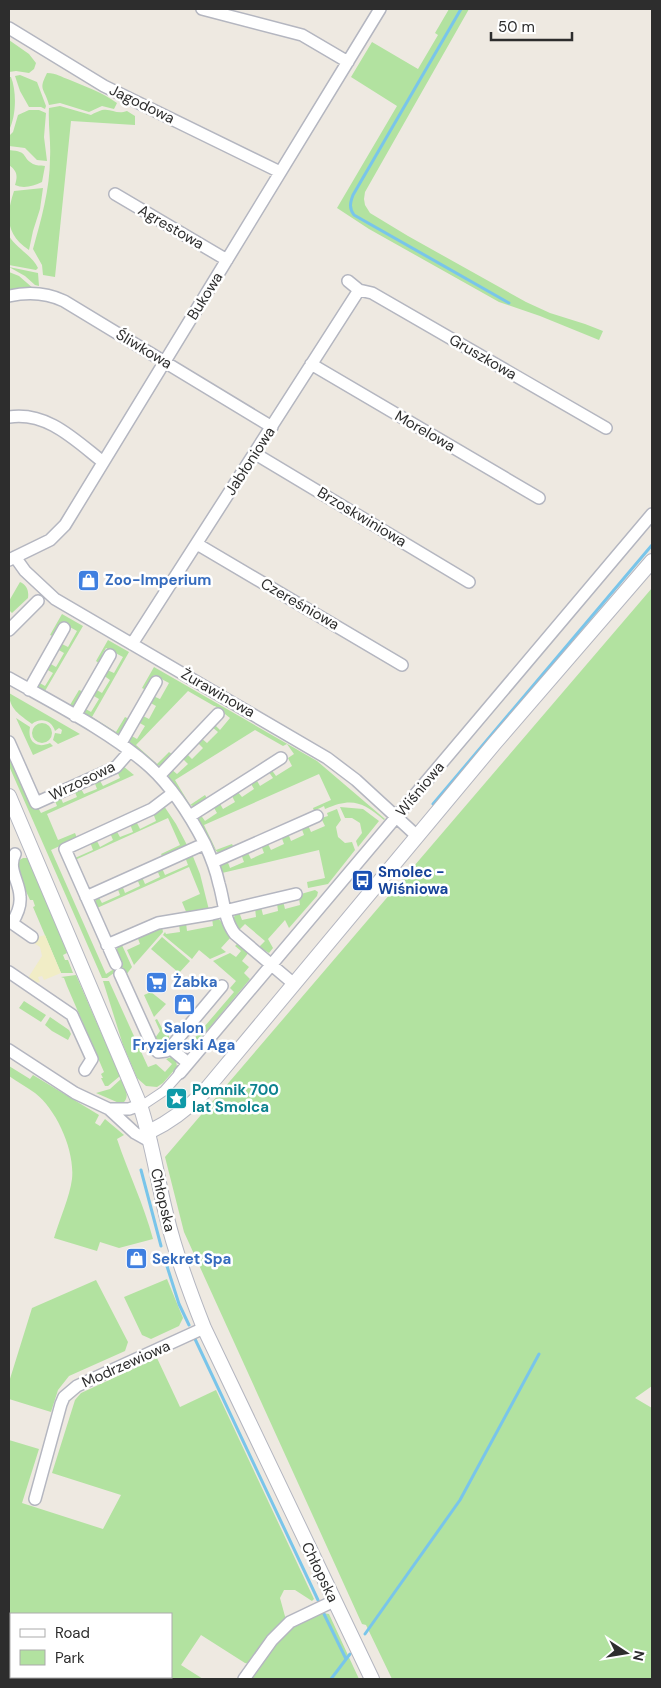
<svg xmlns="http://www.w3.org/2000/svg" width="661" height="1688" viewBox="0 0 661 1688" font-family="'DM Sans',sans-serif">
<rect width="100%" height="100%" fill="#eee9e1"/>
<path fill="#b2e2a0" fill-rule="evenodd" d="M449,9H469L365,192L364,199L365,205L370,213L408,236L526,302L550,313L585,324L603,331L599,340L540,316L499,302L369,229L337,208L397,106L351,77L372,42L418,69L438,35L435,33Z
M9,40L29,54L36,63L34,69L29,73L16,71L9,72Z
M47,73C57,73 61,77 70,80C86,87 102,92 117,103L114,109L102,106L89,112L60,103L49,105C44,87 38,91 47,73Z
M20,75L37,82L46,106L45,109L41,107H29L20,91L15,76Z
M9,77H11C17,92 16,117 9,130Z
M60,106L91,115C94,113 99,111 102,110C112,108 116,115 127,111L135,116V125L71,121L55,277L43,275L42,265L33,249C41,220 50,189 50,158C51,142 48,125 49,108Z
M29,110H39L46,113L44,137L47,161L37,160L25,148L9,146V136L13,132L18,115Z
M9,150C30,152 20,156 33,164C37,166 40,165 45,166L42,182C33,186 24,189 15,185C18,175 17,171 9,165Z
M43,188L40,209L33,231L29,250C5,234 6,215 14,191Z
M9,236C17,249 32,255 38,268L36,270L9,265Z
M9,267L38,273L39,286L35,285L25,276Z
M9,272L19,276L34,289L9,291Z
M20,582C27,585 29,591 28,598L12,613L9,610V601Z
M652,588V1386L635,1398L652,1408V1679H392L366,1625L362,1624L184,1232L165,1157Z
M62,614L83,626L45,691L70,705L79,690L84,692L74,707L71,708L39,688L38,682L45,686L53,673L46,669L49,663L56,667L64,653L57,649L60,643L68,647L77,631L61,622L55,637L50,635Z
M108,640L129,652L92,717L116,732L125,717L129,719L120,733L118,734L84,715V708L91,712L99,699L92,695L95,689L102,693L110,680L103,675L107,670L114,673L123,657L106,648L102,655L104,657L100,664L96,661Z
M154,667L317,761L385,819L384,820C363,802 352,797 325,809L324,806L314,811L313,808L331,800L319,774L204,825L216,850L232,844L234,848L219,853L216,851L200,823L198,820L200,814L205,821L217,813L213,806L219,802L223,809L235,802L231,794L237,791L242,797L254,789L250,782L256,779L260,786L273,778L268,771L271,769L276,776L292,766L288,758L294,754L287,744L283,746L255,730L175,780L190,805L205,795L208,800C202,803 196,808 190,805L169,779V772L171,769L177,774L188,764L182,758L186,753L192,759L203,748L197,742L201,738L207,743L218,732L212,727L214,724L220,730L230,718L215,706H214L188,691L136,745L157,764L169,752L173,755L163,765L156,766L129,744L128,740L130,735L137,739L145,726L138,722L141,715L149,719L156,706L149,702L153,696L160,699L169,683L154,675L146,690L142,688Z
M9,693L80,734L58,744L53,740L55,733L61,734L62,730L59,728L55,731C52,720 40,717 32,724C20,715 9,709 9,693Z
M16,718L30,727C27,742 37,749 50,743L53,746L33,755Z
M32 733a10 10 0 1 1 20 0a10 10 0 1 1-20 0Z
M9,754L41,813L57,806L54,798L60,796L63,803L77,797L74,790L80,787L84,794L97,789L94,781L99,779L103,786L120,778L117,771L123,766L134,775L47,814L58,840L75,833L77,838L51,850L106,974L122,964C118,956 113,950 121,943L132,967L126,975L122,967L107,978H102L9,766Z
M164,806L176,824L188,847L163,858L161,854L180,845L168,818L75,860V858L93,850L90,842L96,839L100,847L113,840L110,833L116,830L120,837L133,832L130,824L136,821L140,829L156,821L153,813Z
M340,807L363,809L379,821L358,847L356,841L362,833L360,823L352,818H345Z
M337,809L341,820L336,827L338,837L345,843L352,842L355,850L328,884L308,888L307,882L325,878L319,850L222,873L220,865L227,860L230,868L244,862L241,854L247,851L251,859L264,853L261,845L267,842L271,850L284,844L281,836L288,833L291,841L304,835L301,827L308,825L311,832L325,826L321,818L328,816L327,813Z
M192,854L200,874L209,910L187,914L182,902L200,894L189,867L97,908L95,902L98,896L102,903L120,895L117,887L122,885L125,893L140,886L137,879L142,877L145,884L160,877L157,870L162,868L165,875L188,865L185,857Z
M23,858H28L65,941V947L67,953L63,955L65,960H68L73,973H61L33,907L35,906L33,900H30C25,888 17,875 18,861Z
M315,890L318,892L317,896L289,928L285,920L268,939L273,948L269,953L259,947L265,941L245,924L239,930L235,927L233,919L235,915L239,912L242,920L256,917L255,908L261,907L263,915L278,911L277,903L283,901L285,909L300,905L299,898L302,897L301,894Z
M212,918C222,916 225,930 231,937L221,948L226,952L210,959L199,950L192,959L163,935L165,932L166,934L180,932L179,924L186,923L187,931L213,926Z
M162,927L163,932L134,965L127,950L140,944L137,936Z
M162,937L190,961L179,973L151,949Z
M238,943L249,952L242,961L249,967L244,973L250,979L190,1051L182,1052L179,1049L180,1042L187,1047L234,992L230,988L236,981L213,961L230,953L236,957L241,951L235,946Z
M76,975L120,1076L108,1086H105L101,1078H103L101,1074L104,1072L67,986L64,978L61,977Z
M103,981H109L148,1067L156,1064L165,1072L172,1064L166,1059L171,1057L176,1060L177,1067L163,1083L157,1087L146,1086L137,1078L123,1045Z
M151,992L166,1004L154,1017L144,995Z
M24,1001L46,1015L41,1022L19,1008Z
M50,1017L69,1030L71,1034L68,1040L52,1031L45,1025Z
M157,1019L163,1030L169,1035V1039L166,1044L159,1045L155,1038L160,1031L155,1020Z
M9,1066L30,1079L33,1075L99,1115L95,1123L100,1126L105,1119L124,1135L117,1139C128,1172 144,1205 153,1239L119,1248L100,1242L97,1251L54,1238C59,1221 70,1196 72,1179C75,1151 57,1110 35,1093C27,1087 17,1082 9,1076Z
M121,1079C124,1087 131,1096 123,1103H119L96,1093L110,1089Z
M167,1279L183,1318L179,1326L151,1339L142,1335L124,1297Z
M96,1280L128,1342L125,1351L69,1376L58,1390L51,1412L9,1399V1382L32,1308Z
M157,1358L180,1407L216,1390L314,1599L312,1601L295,1590H284L280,1598L286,1620L251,1664L245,1663L201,1635L181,1665L203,1679H9V1440L39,1449L22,1503L103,1529L121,1495L52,1473L75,1400L81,1393ZM11,1614H171V1677H11Z
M323,1613L329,1614L359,1679H250L271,1647L287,1629Z"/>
<path fill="#f1edc6" d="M45,935L61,973L44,980L42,976L38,977L40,982L36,983L28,978L42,956L40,947L34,943L38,937Z"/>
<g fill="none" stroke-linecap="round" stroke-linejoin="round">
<path stroke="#79c5ea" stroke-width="3" d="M461,9L353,195C350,203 349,208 354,215L509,303
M433,804L652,545
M141,1170L161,1246
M165,1260L179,1304L189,1325
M195,1339L318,1600
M324,1614L346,1659
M365,1634L460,1500L539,1354
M331,1679L350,1654"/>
<defs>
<path id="pedestrian" d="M146,1103L164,1091L180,1073"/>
<path id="minor" d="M202,9L302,35L348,62
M9,28L104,86L280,172
M115,194L227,260
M359,290L372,293L606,428
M9,296C27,292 47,293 64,301L272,427
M311,364L539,498
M9,417C47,411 75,440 103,462
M254,453L469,582
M197,544L402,665
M15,557L25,571L55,599L327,758L356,780L417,836
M9,560L50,540L65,525L380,9
M9,630L38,601
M132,644L359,290L348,281
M9,678C55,704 111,732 150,767C173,788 191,817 205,844C211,857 216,870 219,884C224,900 224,920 235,934L294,984
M29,690L64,628
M75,716L110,655
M9,742L36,803L116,767L130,751
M121,743L156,682
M159,776L218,714
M190,816L281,758
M213,862L317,816
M86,897L204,844
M9,921L32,937
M12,923C17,915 21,907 20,897C20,882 7,869 15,854
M107,945L158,923L212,914L296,894
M116,964L65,849L152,809L173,793
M9,972L72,1015L92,1059L85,1070
M120,974L153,1047L158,1052L166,1051L170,1048L222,986
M170,1048L188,1063
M9,1050L75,1093L109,1109L135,1133L151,1142
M180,1073L652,514
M109,1109H129L140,1105
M35,1499L61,1404L64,1397L77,1386L204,1328
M244,1679L272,1640L290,1622L334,1601"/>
<path id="tertiary" d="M9,796L140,1105C152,1141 157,1178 166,1214C175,1253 189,1290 204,1328L372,1679
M149,1132C170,1122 187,1109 204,1092L494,744L652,561"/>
</defs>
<use href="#pedestrian" stroke="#b4b6c0" stroke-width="11"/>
<use href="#minor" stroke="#b4b6c0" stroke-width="14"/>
<use href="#tertiary" stroke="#b4b6c0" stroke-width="16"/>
<use href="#pedestrian" stroke="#fff" stroke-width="9"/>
<use href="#minor" stroke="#fff" stroke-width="11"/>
<use href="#tertiary" stroke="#fff" stroke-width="14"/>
</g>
<defs>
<symbol id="shop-square" viewBox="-11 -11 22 22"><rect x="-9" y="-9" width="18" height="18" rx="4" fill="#3f7fe0" stroke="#fff"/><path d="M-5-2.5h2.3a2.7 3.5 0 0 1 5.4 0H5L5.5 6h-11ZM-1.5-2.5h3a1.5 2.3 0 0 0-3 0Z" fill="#fff"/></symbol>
<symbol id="bus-square" viewBox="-11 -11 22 22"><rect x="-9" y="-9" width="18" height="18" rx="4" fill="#1a4fb4" stroke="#fff"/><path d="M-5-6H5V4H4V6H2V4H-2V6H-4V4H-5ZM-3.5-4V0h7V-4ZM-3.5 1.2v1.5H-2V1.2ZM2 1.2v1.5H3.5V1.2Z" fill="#fff"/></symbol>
<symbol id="supermarket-square" viewBox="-11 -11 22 22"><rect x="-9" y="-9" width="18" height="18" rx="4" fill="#3f7fe0" stroke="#fff"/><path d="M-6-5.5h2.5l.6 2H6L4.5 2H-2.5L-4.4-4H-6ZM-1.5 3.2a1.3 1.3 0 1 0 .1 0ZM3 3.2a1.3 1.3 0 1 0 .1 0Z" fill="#fff"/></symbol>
<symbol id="sight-square" viewBox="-11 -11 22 22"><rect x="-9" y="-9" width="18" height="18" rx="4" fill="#0f9aa8" stroke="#fff"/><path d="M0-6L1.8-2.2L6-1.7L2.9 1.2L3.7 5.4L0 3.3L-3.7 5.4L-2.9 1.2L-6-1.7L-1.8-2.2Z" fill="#fff"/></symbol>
</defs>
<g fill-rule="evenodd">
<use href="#shop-square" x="76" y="568" width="25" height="25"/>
<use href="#bus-square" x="350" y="868" width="25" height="25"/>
<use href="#supermarket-square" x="144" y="970" width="25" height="25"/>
<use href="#shop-square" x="172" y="992" width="25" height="25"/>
<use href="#sight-square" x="164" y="1086" width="25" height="25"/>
<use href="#shop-square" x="124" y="1246" width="25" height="25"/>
</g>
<g text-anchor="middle" stroke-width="5" stroke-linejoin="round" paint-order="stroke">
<g font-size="15" fill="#2d2d2d" stroke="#fff">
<text transform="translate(142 104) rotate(26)" y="5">Jagodowa</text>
<text transform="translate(171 227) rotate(30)" y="5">Agrestowa</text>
<text transform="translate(205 296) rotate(-58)" y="5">Bukowa</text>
<text transform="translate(144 349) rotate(31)" y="5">Śliwkowa</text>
<text transform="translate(483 357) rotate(30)" y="5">Gruszkowa</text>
<text transform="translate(425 431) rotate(30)" y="5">Morelowa</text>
<text transform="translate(250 461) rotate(-57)" y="5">Jabłoniowa</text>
<text transform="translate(362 517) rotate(31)" y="5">Brzoskwiniowa</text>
<text transform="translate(300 604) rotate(30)" y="5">Czereśniowa</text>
<text transform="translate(218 693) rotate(30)" y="5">Żurawinowa</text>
<text transform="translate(82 781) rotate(-26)" y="5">Wrzosowa</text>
<text transform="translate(420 789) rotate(-50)" y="5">Wiśniowa</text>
<text transform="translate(163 1200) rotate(77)" y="5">Chłopska</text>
<text transform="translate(126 1364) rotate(-24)" y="5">Modrzewiowa</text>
<text transform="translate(320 1572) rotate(64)" y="5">Chłopska</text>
</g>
<g font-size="15" font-weight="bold" fill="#366cbe" stroke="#fff" text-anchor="start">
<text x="105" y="585">Zoo-Imperium</text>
<text x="173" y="987">Żabka</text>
<text x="184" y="1033" text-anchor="middle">Salon<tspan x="184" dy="17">Fryzjerski Aga</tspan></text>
<text x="152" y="1264">Sekret Spa</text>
</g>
<g font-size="15" font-weight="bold" fill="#164399" stroke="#fff" text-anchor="start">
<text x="378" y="877">Smolec -<tspan x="378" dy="17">Wiśniowa</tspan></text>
</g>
<g font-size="15" font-weight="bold" fill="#0d838f" stroke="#fff" text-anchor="start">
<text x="192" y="1095">Pomnik 700<tspan x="192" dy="17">lat Smolca</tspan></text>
</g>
</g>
<rect width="661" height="1688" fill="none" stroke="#2d2d2d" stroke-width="20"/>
<rect x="10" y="1613" width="162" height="65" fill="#ffffff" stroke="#ababab"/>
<rect x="20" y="1629" width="25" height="8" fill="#ffffff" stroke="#ababab"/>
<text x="55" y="1638" font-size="15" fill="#2d2d2d">Road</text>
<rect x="20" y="1650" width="25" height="15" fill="#b2e2a0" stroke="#ababab"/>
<text x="55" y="1663" font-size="15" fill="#2d2d2d">Park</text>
<g transform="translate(626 1653) rotate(102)" stroke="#ffffff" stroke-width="4" paint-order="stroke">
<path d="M0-4L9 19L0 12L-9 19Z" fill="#2d2d2d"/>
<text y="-8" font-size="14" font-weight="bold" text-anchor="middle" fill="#2d2d2d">N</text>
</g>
<path d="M491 32v8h81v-8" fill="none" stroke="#2d2d2d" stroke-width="2.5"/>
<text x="498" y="32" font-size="15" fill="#2d2d2d" stroke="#ffffff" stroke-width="4" paint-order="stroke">50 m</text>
</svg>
